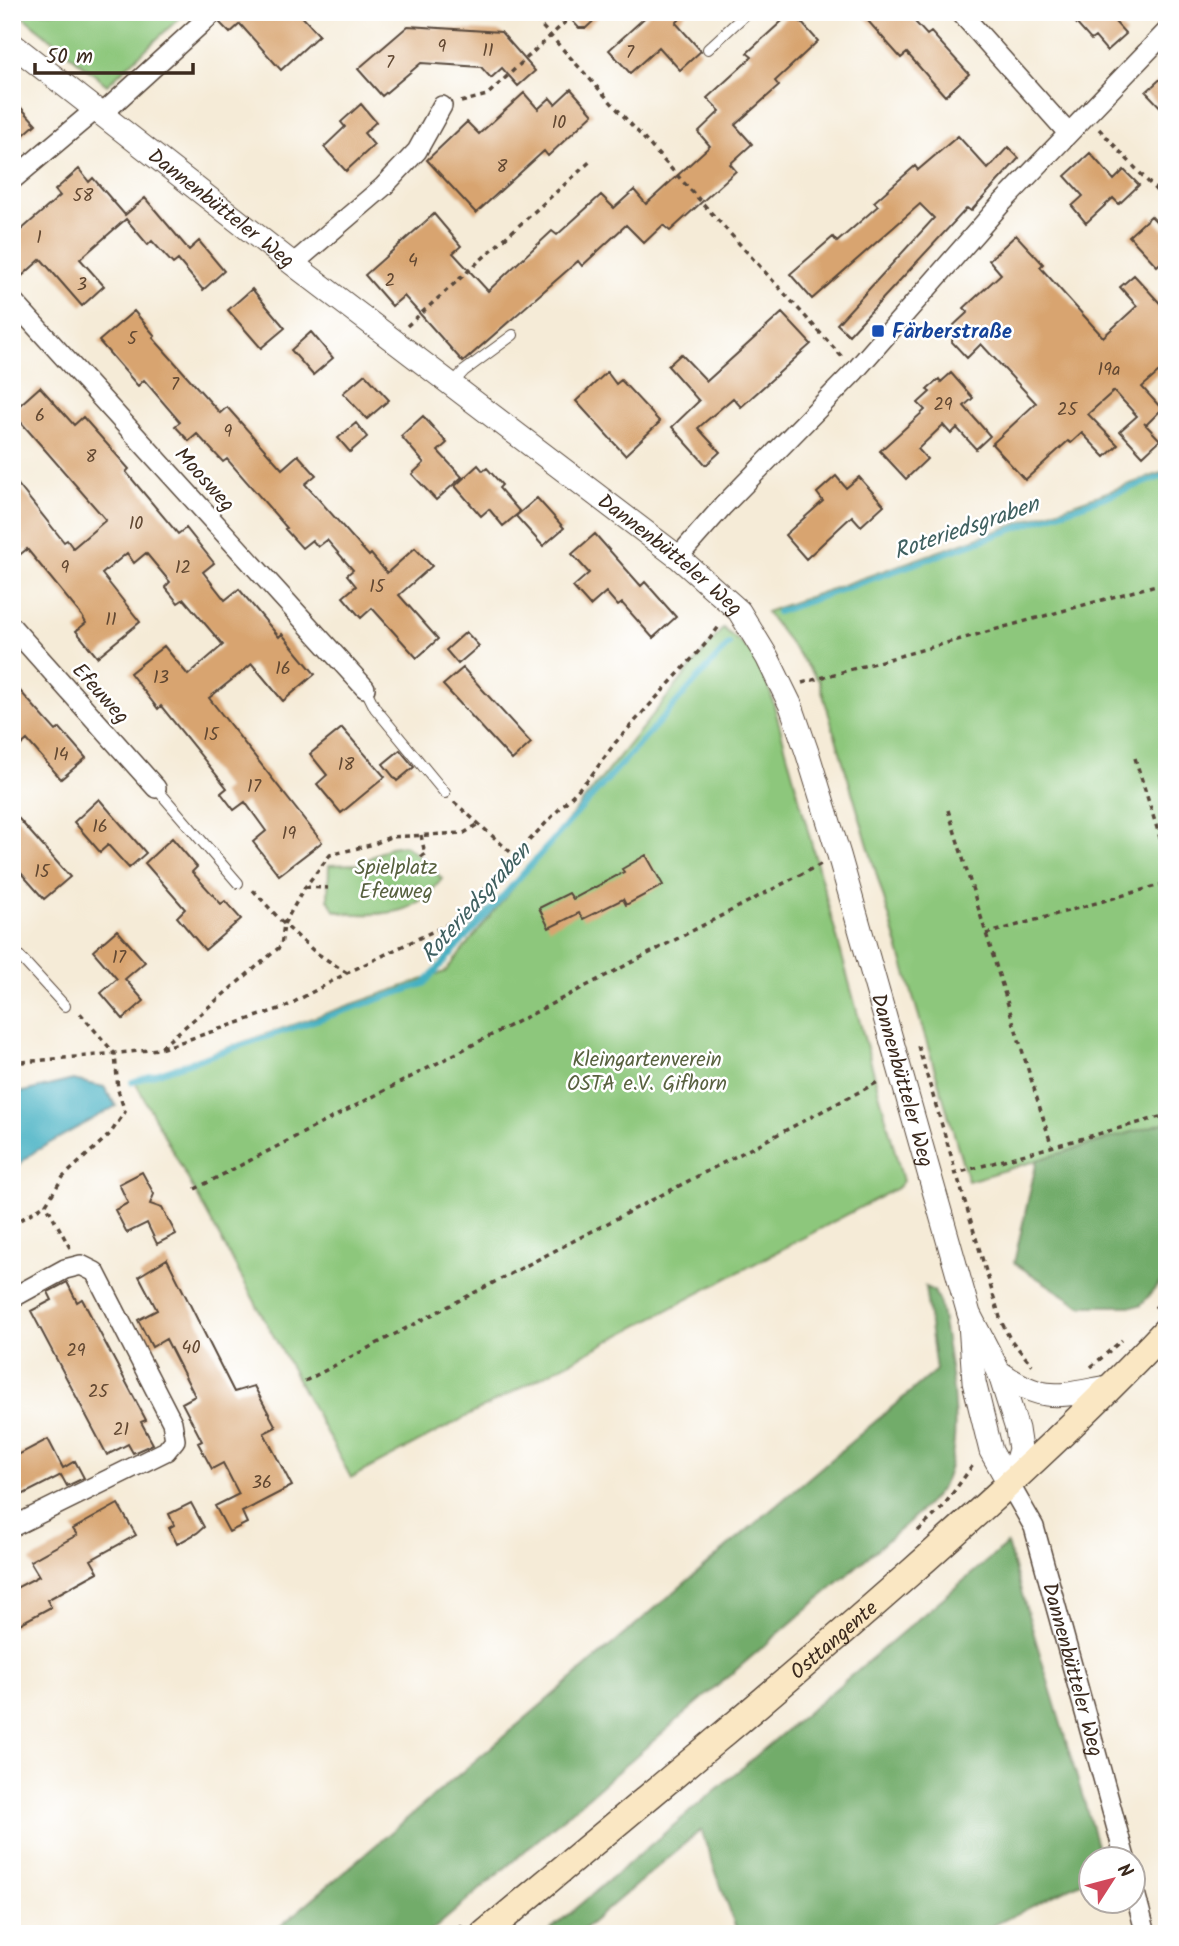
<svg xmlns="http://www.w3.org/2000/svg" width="1179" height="1946" viewBox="0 0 1179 1946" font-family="Kalam,sans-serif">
<rect width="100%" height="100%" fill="#fff"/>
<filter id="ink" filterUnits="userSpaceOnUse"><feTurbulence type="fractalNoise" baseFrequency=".0143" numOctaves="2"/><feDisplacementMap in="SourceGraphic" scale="14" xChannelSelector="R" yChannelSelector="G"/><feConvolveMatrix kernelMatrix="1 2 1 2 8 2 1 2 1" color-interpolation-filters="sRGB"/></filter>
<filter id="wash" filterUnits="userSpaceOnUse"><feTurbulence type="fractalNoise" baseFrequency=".00686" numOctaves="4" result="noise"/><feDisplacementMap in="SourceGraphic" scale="28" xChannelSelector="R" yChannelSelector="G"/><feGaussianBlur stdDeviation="1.57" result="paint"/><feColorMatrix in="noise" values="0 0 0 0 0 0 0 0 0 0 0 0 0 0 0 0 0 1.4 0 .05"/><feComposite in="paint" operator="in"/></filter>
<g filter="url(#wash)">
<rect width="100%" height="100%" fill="#f5ebd7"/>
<path fill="#8dc77b" stroke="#64784c" stroke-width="2" d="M17,12H186L107,85Z
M1167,471V1122L968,1181L819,681L766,612Z
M723,628L762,661L903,1181L897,1188L351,1478L134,1080L445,972Z
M404,845L428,863L442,879C434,889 424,899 412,906C395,915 352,917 334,910L328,899L329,865L359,864L390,847Z"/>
<path fill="#72ac6b" stroke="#566b44" stroke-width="2" d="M1167,1122V1275L1140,1306H1081L1014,1263L1037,1160Z
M925,1287L934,1291L940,1304C948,1354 969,1449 939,1491C932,1501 921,1510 912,1519L428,1934H271L936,1370Z
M1007,1544L1101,1858H1092L1091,1877L976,1934H738L701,1830L578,1934H545Z"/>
<path fill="#44b0c2" stroke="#406d70" stroke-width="2" d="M73,1080L104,1087L116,1106L34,1152L12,1170V1091L23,1092Z"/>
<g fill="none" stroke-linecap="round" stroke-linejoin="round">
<path stroke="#44b0c2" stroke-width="6" d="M778,612L1167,475
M132,1082L424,984L729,644"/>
</g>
<g id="blocks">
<path fill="#d8a46f" d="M228,12H298L319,35L281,70L240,24L230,33L220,23Z
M564,12H603L586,28H579Z
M651,12H687L676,23L701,51L680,70L659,47L630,73L609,50Z
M792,12L818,41L775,81L779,86L735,125L752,144L730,164L736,171L670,231L663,225L644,243L626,225L582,266L578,261L463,362L404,296L392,306L365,275L434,214L461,246L453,253L488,291L552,231L557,235L601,195L614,208L634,190L646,204L710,146L698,132L720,111L707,98L752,57L747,53Z
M860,12H906L927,35L931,32L969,74L945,96L907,53L901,58Z
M1066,12H1106L1126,34L1107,51L1095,37L1091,40Z
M408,26L501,32L535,71L518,86L502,68L491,78L481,67L421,63L382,96L358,69Z
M1167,73V114L1146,92Z
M571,89L593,114L548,156L544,151L476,213L427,160L467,122L479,134L524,93L538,109L550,98L555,104Z
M12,98L36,124L12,145Z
M361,104L376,122L364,133L374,145L346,171L324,147L345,127L341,122Z
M958,136L988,169L1008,147L1019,158L971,211L967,208L849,335L837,324L934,218L920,204L812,299L790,274L833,237L837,242L878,206L874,202L915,166L918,170Z
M1090,153L1114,180L1124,170L1139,185L1119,204L1113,198L1086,223L1072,206L1083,196L1065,176Z
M79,169L89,182L93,178L125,215L145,198L189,250L199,241L224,271L203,290L178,260L173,264L152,241L148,245L126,219L80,259L104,286L82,306L41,259L22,276L12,264L21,254L12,244V238L60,196L55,190Z
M1151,216L1167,233V257L1157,266L1129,236Z
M1016,235L1043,264L1040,267L1103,337L1137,306L1120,287L1134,275L1167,311V365L1142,387L1162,409L1146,425L1144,423L1160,440L1143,456L1120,431L1137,416L1114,391L1088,414L1118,445L1105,457L1082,433L1071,443L1068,441L1025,480L992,444L1036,403L981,344L967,358L952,342L954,325L968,312L964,308L1001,274L989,260Z
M252,289L285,328L261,348L228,310Z
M134,311L155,336L153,338L220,413L227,407L282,469L298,455L316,475L305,484L369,556L371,554L387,573L415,548L432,566L399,595L438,639L417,658L372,608L361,618L343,597L356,586L347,575L353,570L327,540L318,547L312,540L302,548L285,529L287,528L227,459L223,462L197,434L189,441L175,426L180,422L144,380L138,386L99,341Z
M782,313L811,344L741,407L733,398L698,428L720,452L706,465L672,427L699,401L668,366L681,354L707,381Z
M311,332L333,358L313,375L291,350Z
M607,372L616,384L621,380L660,422L625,455L576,401Z
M951,373L973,398L964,406L990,436L976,449L957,428L951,434L943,425L918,449L927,459L906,479L880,451L925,410L918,403L930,392L927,390L939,379L941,382Z
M365,374L389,400L367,419L343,393Z
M40,387L74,425L83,417L129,469L126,472L178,534L186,528L214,563L203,572L225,600L239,589L279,637L282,634L315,674L283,701L252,664L209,698L322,842L279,875L253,842L266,831L245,802L234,810L221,793L227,788L161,706L158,709L130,673L164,646L188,675L223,645L184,599L178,603L165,587L170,582L146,553L134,563L127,553L102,574L140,622L97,657L76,631L86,623L82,616L27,549L12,561V477L64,542L67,540L73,548L106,520L12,412Z
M423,416L447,443L438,451L462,477L436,500L412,474L424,463L401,436Z
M356,423L367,437L350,452L338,438Z
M478,465L483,471L487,468L502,485L499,488L520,512L503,526L489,509L481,516L455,486Z
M836,476L846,488L859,477L884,505L861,526L852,516L806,559L785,535L823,501L817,493Z
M537,498L564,528L543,546L516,516Z
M595,534L641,586L645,582L676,617L653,638L622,603L618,606L606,592L590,606L573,587L589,573L572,554Z
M466,632L479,646L458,664L446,650Z
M463,668L531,743L512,760L443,685Z
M12,682L56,731L60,728L86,758L61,779L27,740L12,753Z
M342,728L385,777L341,813L317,784L327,775L310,754Z
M400,750L414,767L397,781L383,764Z
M99,799L146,853L129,868L108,845L100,852L74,822Z
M12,811L70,877L44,899L12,863Z
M172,838L197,867L192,872L221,904L225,901L241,919L205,950L177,917L185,909L145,863Z
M646,855L663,885L626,905L623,899L583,919L579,913L549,928L539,908L569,893L573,899L624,872L622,869Z
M117,930L145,962L125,979L144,1001L123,1019L101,993L117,979L93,951Z
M142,1172L154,1194L150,1204L162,1208L176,1234L157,1244L147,1223L127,1233L115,1210L128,1203L119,1184Z
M167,1259L234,1392L254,1386L276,1427L264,1433L292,1486L242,1512L247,1523L229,1532L215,1506L239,1494L223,1463L212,1469L198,1443L202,1441L182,1403L195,1396L166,1339L152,1347L138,1320L157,1310L139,1276Z
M67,1282L77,1302L82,1299L146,1420L141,1422L153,1444L133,1453L128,1444L107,1455L31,1311L52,1300L48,1292Z
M48,1439L63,1468L75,1461L84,1478L67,1486L61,1475L12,1500V1458Z
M191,1503L204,1527L197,1533L177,1544L169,1528L174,1525L169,1514Z
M118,1504L136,1535L91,1560L98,1572L47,1600L51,1607L12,1628V1590L39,1576L30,1561L77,1535L73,1529Z"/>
</g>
</g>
<g filter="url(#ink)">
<use href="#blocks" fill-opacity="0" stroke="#57473a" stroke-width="2"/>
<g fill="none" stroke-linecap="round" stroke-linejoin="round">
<defs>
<path id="service" d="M708,49L748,12
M452,384L464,371L513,335
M365,688L375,708L445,793
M156,788L238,883
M12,948L65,1006"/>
<g id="minor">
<path d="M960,12L1068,133"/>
<path d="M101,115L214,12"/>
<path d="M12,180L95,110"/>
<path d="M293,264L383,187L417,151L442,106"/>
<path d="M12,300L365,688"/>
<path d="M678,557L723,506L855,371L1001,204L1167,31"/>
<path d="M12,627L156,788"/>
<path d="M12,1298L65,1269L81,1265L95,1272L172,1422L175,1440L166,1451L12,1527"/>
<path id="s1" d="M1010,1485L1034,1527L1125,1858"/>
<path d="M1134,1889L1146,1934"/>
</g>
<g id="tertiary">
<path id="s2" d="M12,44L293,264L678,557L739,611L767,657L791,706L808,755L839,855L969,1314L999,1372L1017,1429L1020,1449L1010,1485"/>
<path d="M970,1323L974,1382L991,1451L1010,1485"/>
<path d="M999,1372C1046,1405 1060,1395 1113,1386"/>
</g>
<g id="secondary">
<path id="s3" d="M484,1934C627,1815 770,1697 909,1574C998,1495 1085,1416 1167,1329"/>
</g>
</defs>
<use href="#service" stroke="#57473a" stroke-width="12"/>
<use href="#minor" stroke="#57473a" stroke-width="22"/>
<use href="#tertiary" stroke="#57473a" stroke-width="25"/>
<use href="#secondary" stroke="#57473a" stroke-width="29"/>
<path stroke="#57473a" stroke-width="3.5" stroke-dasharray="5 5" stroke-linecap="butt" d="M529,12L843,358
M461,102L487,95L576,12
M1099,129L1167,202
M407,326L593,159
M802,683L1167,582
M1135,758L1167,860
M454,802L515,856
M948,810L1052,1147
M421,835L425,854L421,857
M305,887L328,888
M986,934L1167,883
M347,973L315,952L284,924L305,887L330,855L374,844L390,837L464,833L480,823
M918,1046L1001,1321L1010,1339L1032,1365
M161,1047L281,946L284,924L252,889
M12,1063L160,1049L285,1007L347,973L446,925L469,907L497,874L591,776L615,743L709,640L720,625
M953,1174L1167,1115
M195,1189L821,864
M12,1225L46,1204
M70,1248L46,1204L63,1177L110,1134L125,1112L118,1090L115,1054L79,1012
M1155,1308L1167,1295
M1091,1367L1122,1340
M305,1381L880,1081
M918,1531L942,1508L973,1465
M452,1934L462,1925"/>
<use href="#service" stroke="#fff" stroke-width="10"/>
<use href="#minor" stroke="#fff" stroke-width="19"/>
<use href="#tertiary" stroke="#fff" stroke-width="23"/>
<use href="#secondary" stroke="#fae7c3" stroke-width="26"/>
</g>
</g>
<rect fill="#1a4fb4" stroke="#fff" stroke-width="2.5" x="871" y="324" width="14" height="14" rx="3.5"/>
<g text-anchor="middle" stroke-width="5" stroke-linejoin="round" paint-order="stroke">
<g font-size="18" fill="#624832">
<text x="442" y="52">9</text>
<text x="488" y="56">11</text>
<text x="630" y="58">7</text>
<text x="390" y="68">7</text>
<text x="559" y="128">10</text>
<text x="502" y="172">8</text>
<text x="83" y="201">58</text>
<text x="39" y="243">1</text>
<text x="413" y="266">4</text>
<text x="390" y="286">2</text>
<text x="82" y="290">3</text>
<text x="132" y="344">5</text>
<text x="1109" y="375">19a</text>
<text x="175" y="390">7</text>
<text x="943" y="410">29</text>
<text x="1067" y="415">25</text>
<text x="40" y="421">6</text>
<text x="228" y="437">9</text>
<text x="91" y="462">8</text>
<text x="136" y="529">10</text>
<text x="65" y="573">9</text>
<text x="183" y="573">12</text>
<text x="377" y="592">15</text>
<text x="111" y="625">11</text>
<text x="283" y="674">16</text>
<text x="161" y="683">13</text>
<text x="211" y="740">15</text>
<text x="61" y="760">14</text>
<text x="346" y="770">18</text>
<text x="254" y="792">17</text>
<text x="100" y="832">16</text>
<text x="289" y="839">19</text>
<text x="42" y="877">15</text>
<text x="119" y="963">17</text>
<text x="191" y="1353">40</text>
<text x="76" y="1356">29</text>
<text x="98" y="1397">25</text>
<text x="121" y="1435">21</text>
<text x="262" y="1488">36</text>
</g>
<g font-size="21" fill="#3b2a1e" stroke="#fff">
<text dy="7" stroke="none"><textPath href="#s2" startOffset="266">Dannenbütteler Weg</textPath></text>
<text transform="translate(205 479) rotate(48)" y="7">Moosweg</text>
<text dy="7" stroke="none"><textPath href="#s2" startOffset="833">Dannenbütteler Weg</textPath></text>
<text transform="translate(101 693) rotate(48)" y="7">Efeuweg</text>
<text dy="7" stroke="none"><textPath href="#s2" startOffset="1421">Dannenbütteler Weg</textPath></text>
<text dy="7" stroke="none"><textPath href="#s3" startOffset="457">Osttangente</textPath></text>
<text dy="7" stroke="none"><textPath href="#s1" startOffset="196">Dannenbütteler Weg</textPath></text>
</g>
<g font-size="21" font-weight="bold" fill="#164399" stroke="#fff" text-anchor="start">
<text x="892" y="338">Färberstraße</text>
</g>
<g font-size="21" fill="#58613f" stroke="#fff">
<text x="396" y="874">Spielplatz<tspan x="396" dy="24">Efeuweg</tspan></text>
<text x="647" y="1066">Kleingartenverein<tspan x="647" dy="24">OSTA e.V. Gifhorn</tspan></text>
</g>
<g font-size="23" font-style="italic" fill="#3f6060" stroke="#fff">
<text transform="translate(966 527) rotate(-19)" y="8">Roteriedsgraben</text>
<text transform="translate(475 902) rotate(-48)" y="8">Roteriedsgraben</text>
</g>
</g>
<rect width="1179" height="1946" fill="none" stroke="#fff" stroke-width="42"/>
<g transform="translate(1112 1880) rotate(54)"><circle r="33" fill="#ffffff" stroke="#b1aaa5" stroke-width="2"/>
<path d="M0-5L12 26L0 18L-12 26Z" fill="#d1495b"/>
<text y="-10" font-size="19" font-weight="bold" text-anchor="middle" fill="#3b2a1e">N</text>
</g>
<path d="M35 63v10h158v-10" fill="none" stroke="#3b2a1e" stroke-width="3.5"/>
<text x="46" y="63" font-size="21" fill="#3b2a1e" stroke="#ffffff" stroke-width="5" paint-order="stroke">50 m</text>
</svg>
